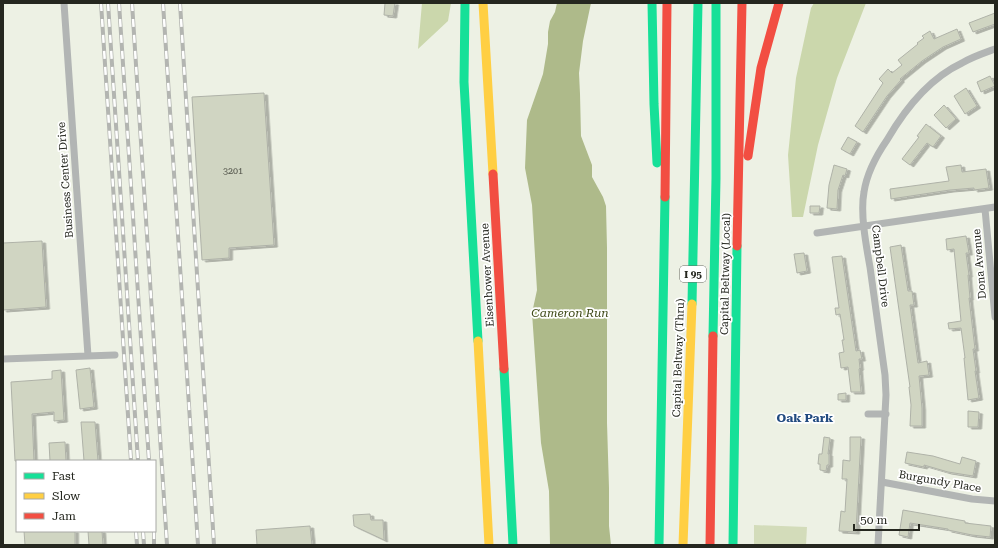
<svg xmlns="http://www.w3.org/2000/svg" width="998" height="548" viewBox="0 0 998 548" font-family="'Roboto Serif',serif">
<defs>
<filter id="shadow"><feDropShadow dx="3.5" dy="2" stdDeviation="0" flood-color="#0004"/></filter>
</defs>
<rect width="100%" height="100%" fill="#edf1e4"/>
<path fill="#d3dcba" d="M754,525L807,527L806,545H754Z"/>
<path fill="#cbd7ac" d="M422,3H451L448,21L418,49Z
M814,3H866L837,78L818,145L803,217H792L788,155L796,78L811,8Z"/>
<path fill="#aeba8a" d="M557,3H591L583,41L579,73L580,94L581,136L592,165V177L603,197L606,206L607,248V423L609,488V526L611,545H550L549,491L541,443L532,313L537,290L532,205L525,168L527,120L543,74L548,44V32L550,21L555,12Z"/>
<path fill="#d0d5c2" stroke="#afb2a8" filter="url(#shadow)" d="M385,3H395L393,16L384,15Z
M995,13V24L973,32L969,23Z
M957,29L961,39L943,47L922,61L900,79L901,80L887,96L863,132L855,126L883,83L879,79L888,69L892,73L902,65L898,60L918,44L917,43L924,38L922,36L930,31L934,39Z
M990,76L995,86L981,92L977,82Z
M966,88L977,106L965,114L954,96Z
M264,93L274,245L229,248V258L202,260L192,97Z
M944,105L956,119L946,128L934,115Z
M926,124L941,136L933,147L927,143L910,165L902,159L919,137L917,136Z
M848,137L857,142L850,154L841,149Z
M834,165L847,169L845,176L843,175L838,190L837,209L827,208L829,185Z
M961,165L962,172L986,169L989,188L974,190V188L950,190L891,199L890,189L949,181L946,167Z
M810,206H820L819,213H810Z
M966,236L969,253H966L969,275H968L970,298H969L975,349H973L976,371H975L979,398L968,400L964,358H965L961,328L949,329L948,323L961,321L954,249L947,250L946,239Z
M42,241L46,307L3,310V243Z
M901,245L908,291H912L914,305H910L918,363L927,361L929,375L919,376L922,408V426H910L911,405L909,387H910L890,247Z
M804,253L807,271L797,273L794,254Z
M842,256L856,351L860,350L862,359H859L860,368L859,369L861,392H851L848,367L841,368L839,353L844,352L842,340H844L840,314L836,315L835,308H839L832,257Z
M90,368L94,407L80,409L76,370Z
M61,370L64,420L54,421V412L32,414L34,461H15L11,382L52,379V371Z
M846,393V400H838V394Z
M968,411L979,412L978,427H968Z
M81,422H95L98,461H84Z
M824,437L830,438L828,454H829V465H827L826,471L820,470V464H818L819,454H822Z
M850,437H861L856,532L839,531L841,511L845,512L847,479H842L843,460L850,461Z
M65,442L66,461H50L49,443Z
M907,452L933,456L960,464L962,457L976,461L973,476L948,472L924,465V467L905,463Z
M903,510L965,521V523L991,526L990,537L972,535L948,530V529L910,523L908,537L899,535Z
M370,514L371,520H383L384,540L354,526L353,515Z
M310,526L312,545H257L256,530Z
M24,531H75V545H25Z
M88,531H102L103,545H89Z"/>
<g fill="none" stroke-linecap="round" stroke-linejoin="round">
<path stroke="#b2b5b4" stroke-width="7" d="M64,3L88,356
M985,209L995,317
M817,233L995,207
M3,359L115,355
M868,414H886
M882,482L972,499L995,501
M878,545L886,395L885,375C880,339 875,303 870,267C866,245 860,213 864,192C867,172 876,156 887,140C905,109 928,79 962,63C972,57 984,53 995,49"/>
<path stroke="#16e098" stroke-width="9" d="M465,3L464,82L478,341
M652,3L654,104L657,163
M692,304L698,3
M713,336L716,178V3
M504,369L513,545
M659,545L665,197
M733,545L737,246"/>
<path stroke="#ffcf43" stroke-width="9" d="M483,3L493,174
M478,341L489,545
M683,545L692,304"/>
<path stroke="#f24e42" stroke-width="9" d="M748,156L761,68L779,3
M493,174L504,369
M665,197L667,3
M737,246L742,3
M710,545L713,336"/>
<defs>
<path id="rail" d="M101,3L131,461
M108,3L138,461
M119,3L149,461
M132,3L167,545
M163,3L198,545
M180,3L214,545
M136,531L137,545
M143,531L144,545
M154,531V545"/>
</defs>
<use href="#rail" stroke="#b3b5b1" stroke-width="4"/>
<use href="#rail" stroke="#fff" stroke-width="2.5" stroke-dasharray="8" stroke-linecap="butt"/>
</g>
<g text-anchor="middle" stroke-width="3.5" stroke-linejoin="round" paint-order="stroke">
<g font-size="9" fill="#505248">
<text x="233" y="174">3201</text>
</g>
<rect fill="#fff" stroke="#666862" stroke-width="1" x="680" y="266" width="26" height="16" rx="3"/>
<g font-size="10" font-weight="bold" fill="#25271f">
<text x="693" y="278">I 95</text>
</g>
<g font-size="11" fill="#25271f" stroke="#fff">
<text transform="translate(65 180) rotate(-94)" y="4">Business Center Drive</text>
<text transform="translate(979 264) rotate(-95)" y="4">Dona Avenue</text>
<text transform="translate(881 266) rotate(83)" y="4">Campbell Drive</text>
<text transform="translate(725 274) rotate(-89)" y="4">Capital Beltway (Local)</text>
<text transform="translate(487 275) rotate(-93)" y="4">Eisenhower Avenue</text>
<text transform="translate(678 358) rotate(-88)" y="4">Capital Beltway (Thru)</text>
<text transform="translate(940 481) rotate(10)" y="4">Burgundy Place</text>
</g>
<g font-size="12" font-style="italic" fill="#404b1a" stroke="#fff">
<text x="570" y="317">Cameron Run</text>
</g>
<g font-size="12" font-weight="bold" fill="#224b80" stroke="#fff">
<text x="805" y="422">Oak Park</text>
</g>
</g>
<rect width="998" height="548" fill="none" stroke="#25271f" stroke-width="8"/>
<rect x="16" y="460" width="140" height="72" fill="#ffffff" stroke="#a8a9a5"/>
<rect x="24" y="473" width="20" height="6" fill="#16e098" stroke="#a8a9a5"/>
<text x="52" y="480" font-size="12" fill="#25271f">Fast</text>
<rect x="24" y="493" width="20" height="6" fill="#ffcf43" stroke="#a8a9a5"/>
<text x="52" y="500" font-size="12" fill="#25271f">Slow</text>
<rect x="24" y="513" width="20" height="6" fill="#f24e42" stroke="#a8a9a5"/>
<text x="52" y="520" font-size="12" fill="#25271f">Jam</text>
<path d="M854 524v6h65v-6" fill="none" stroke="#25271f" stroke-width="2"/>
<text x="860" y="524" font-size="12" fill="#25271f" stroke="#ffffff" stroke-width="3" paint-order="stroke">50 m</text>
</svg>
